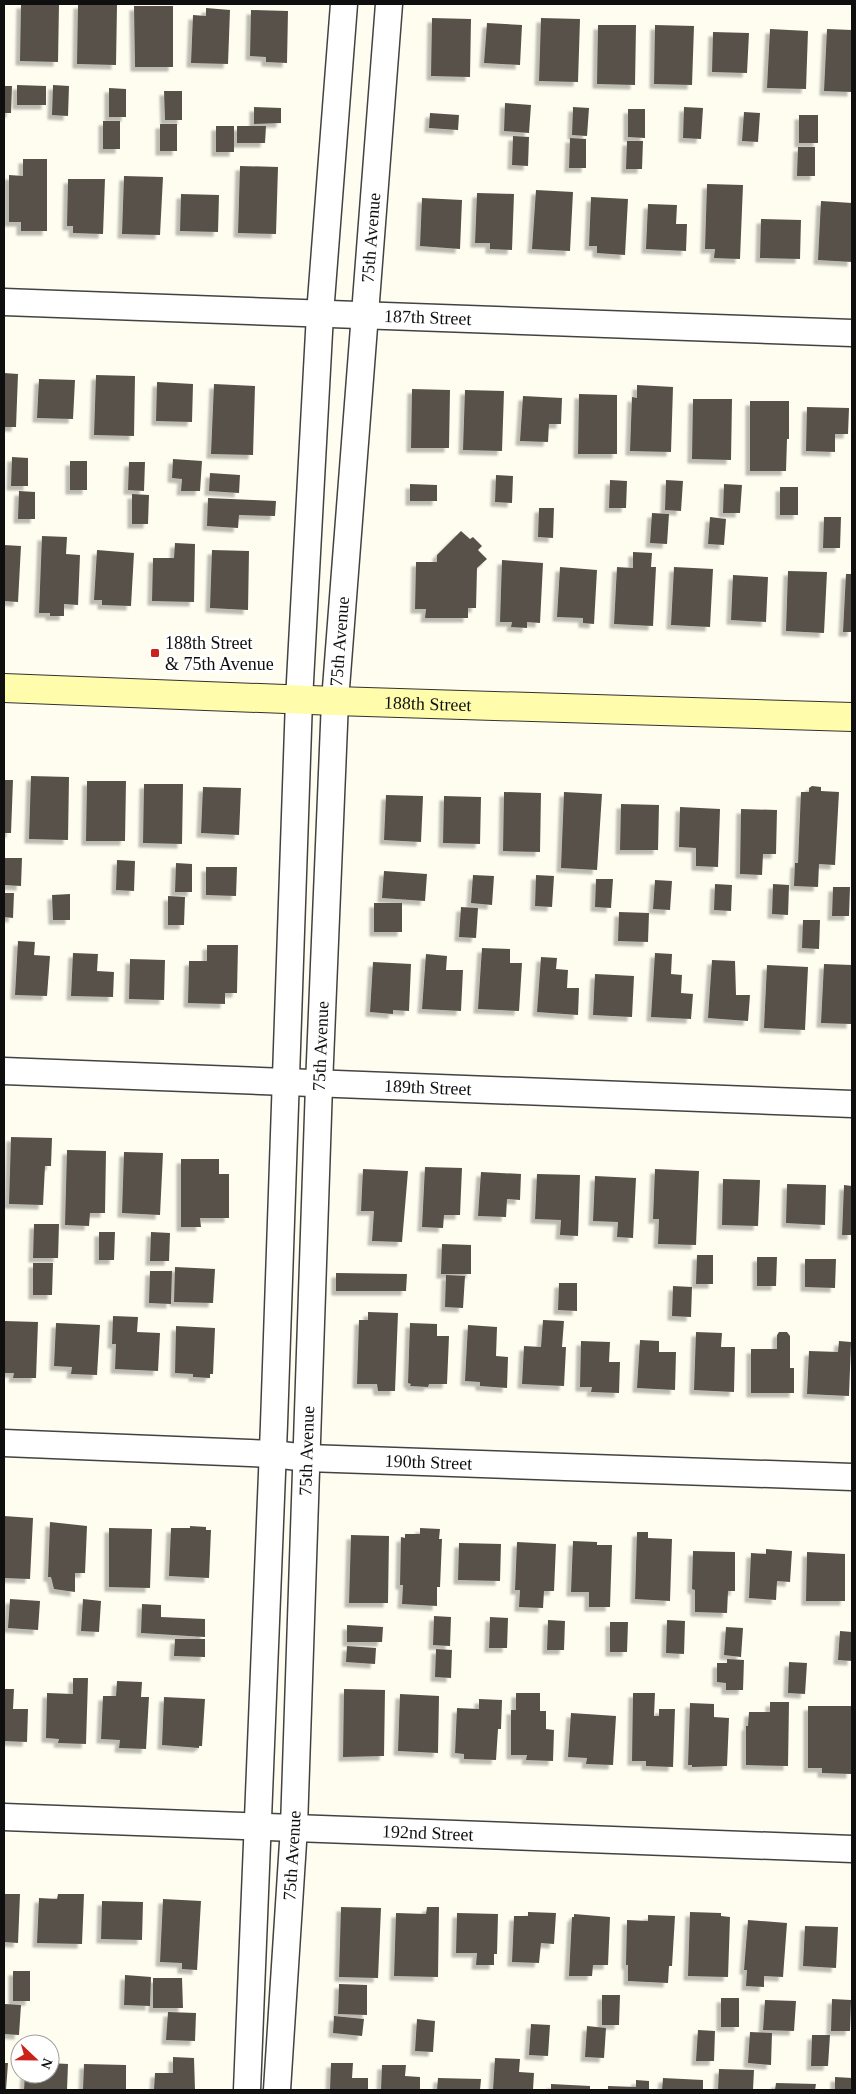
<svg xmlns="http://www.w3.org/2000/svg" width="856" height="2094" viewBox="0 0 856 2094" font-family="'Times New Roman',serif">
<defs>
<filter id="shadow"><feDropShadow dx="-4.5" dy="4.5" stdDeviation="1" flood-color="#0004"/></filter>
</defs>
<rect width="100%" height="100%" fill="#fffdf0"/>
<path fill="#58514a" filter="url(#shadow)" d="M21,4H59L58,62L20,61Z
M78,4L117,5L116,65L77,64Z
M134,6H173V67H135Z
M206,8L230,10L228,64L191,63L193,15L206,16Z
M251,10L288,11L287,63L266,62V57L250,56Z
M432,18L471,19L470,77L431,76Z
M541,18L580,19L578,82L539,81Z
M487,23L522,25L520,65L484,63Z
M598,25H636L635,85L597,84Z
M655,25L694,26L692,85L654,84Z
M770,29L808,31L806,89L767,88Z
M827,29L852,30V92L824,91Z
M713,32L749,33L747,73L712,72Z
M17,85L46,86V105H17Z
M53,85L69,86L68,116L52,115Z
M4,86H12L11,113H4Z
M109,88L126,89V117H109Z
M164,91H182V120H165Z
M505,103L531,105L529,133L504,131Z
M254,107L281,108V123L254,124Z
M573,107L589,108L587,136L572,135Z
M684,107L703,108L701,139L683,138Z
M628,109H645V138L628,137Z
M744,112L760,113L758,142L742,141Z
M430,113L459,115L458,130L429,128Z
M799,115H818V143H799Z
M103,121H120V149H103Z
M160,124H177V151H160Z
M216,126H234V152H216Z
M237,126H266L265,143H237Z
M513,136L529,137L528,166L512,165Z
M570,138L586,139V168H569Z
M627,141H643L642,169H626Z
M798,147H815V176H797Z
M23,159H47V231H21V222H9V175L23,176Z
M240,166L278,167L276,234L238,233Z
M124,176L163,177L160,235L122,234Z
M68,179H105L103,234L73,233V226H67Z
M707,184L743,185L740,259L714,258L715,249H705Z
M536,190L573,192L570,251L532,249Z
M477,193L514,194L512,250L490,249V243H475Z
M181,194L219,195L218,232L180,231Z
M591,197L628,199L625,255L597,253V246H589Z
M422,198L462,200L460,249L420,246Z
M821,201L852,203V262L818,260Z
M648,204L677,205L676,224H687L686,251L646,249Z
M761,219L801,220L800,259L760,258Z
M4,373L18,374L16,427H4Z
M96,375L135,376L134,436L94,435Z
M39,379L75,380L73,419L37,418Z
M157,382L193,384L192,422L156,421Z
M214,384L255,386L253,455L211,454Z
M637,385L673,387L671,452L630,451L632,397L637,398Z
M412,389L450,390L449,448H411Z
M465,390L504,391L502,451L463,450Z
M579,394L617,395V454H578Z
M523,396L562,398L561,424H549L548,442L520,441Z
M693,399H732L731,460L692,459Z
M750,401H789V439H787L786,471H750Z
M807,407L849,408L848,434H835V452L806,451Z
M12,457L28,458V486H11Z
M173,459L202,461L200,491H181L182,479L172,478Z
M70,461H87V490H70Z
M129,462H145L144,491L128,490Z
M210,473L240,475L239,493L209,491Z
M496,475L513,476L512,503L495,502Z
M610,480L627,481L626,508H609Z
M666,480L683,481L681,511L665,510Z
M410,484L437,485V501H410Z
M724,484L742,485L740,513H723Z
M780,487H798V515H780Z
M19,491L35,492V519H18Z
M132,494L149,495L148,524H132Z
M208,498L276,501L275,516L239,515L238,528L207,526Z
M539,508H554L553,538L538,537Z
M652,513L669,514L667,544L650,543Z
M710,517L726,519L724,545L708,544Z
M824,517H841L840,548H823Z
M461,531L470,539L473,537L482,546L478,550L487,559L477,568L476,608H468V618H425L426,609H415L416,562H437V555Z
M42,536L67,537L66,554L80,555L78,605L64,604V616H50V613H39Z
M175,543L195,544L194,602L152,601L153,558H174Z
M4,545L21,546L18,602L4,601Z
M97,550L134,553L131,606L102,605V600H94Z
M212,550L249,551L248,610L210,608Z
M633,552L652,553L651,567H656L653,626L614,624L617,567L633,568Z
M502,560L543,563L540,623L527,622V628L511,627L512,622H500Z
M560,567L597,570L594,624L583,623V618L557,617Z
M674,567L713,569L710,627L671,625Z
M788,571L827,572L824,633L786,631Z
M846,574H852V632H843Z
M733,575L768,577L766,622L731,620Z
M31,776L69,777L68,840L29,839Z
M4,780H13L11,833H4Z
M87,781H126L125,841H86Z
M144,784H183L182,844L143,843Z
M812,786L821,787V791L839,792L835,865L819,864L818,887L794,886L795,863H798L801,792H809V788Z
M203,787L241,788L239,835L201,833Z
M504,792L541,793L540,852L503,851Z
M564,792L602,794L597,870L561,868Z
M386,795L423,796L421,842L384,840Z
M444,796L481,797L480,844L443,843Z
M621,804L659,805L658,850H620Z
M680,807L720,809L718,867L696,866V848L679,847Z
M741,809L777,810L776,854H763L762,875L740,874Z
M4,858H22L21,886L4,885Z
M117,860L135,861L134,891L116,890Z
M176,863L192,864V892H175Z
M206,867H237L236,896L206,895Z
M384,871L427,874L425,901L382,898Z
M473,875L494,876L492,905L471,903Z
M536,875L554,876L552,907L535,906Z
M596,879H613L611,908L595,907Z
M655,880L672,881L670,910L653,909Z
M715,884L732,885L731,911L714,910Z
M773,884L789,885L788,915L772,914Z
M833,887H850L849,916H832Z
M4,893H14L13,918L4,917Z
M70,894V920H53L52,895Z
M168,896L185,897L184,925H168Z
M374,903H402V932H374Z
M461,907L478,908L476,938L459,937Z
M619,912L649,913L648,942L618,941Z
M803,920H820L819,949L802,948Z
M18,941L35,942L34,955L50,956L47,996L15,995Z
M207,945H238L237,993H225V1004L188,1003L189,961H207Z
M482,948L510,949V963H522L519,1011L478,1009Z
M73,953L98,954L97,971L114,972L113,997L71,996Z
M655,953L672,954L671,974L682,975L681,993L693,994L691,1019L651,1017Z
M426,954L447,956L446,970H463L461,1011L422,1009Z
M541,957L557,958L556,969L568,970L567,988H579L578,1015L537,1012Z
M130,959L165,960L164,1000L129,999Z
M712,960L735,961L736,995H750L748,1021L708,1018Z
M373,962L411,964L409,1011L393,1010V1014L370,1012Z
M824,964L852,965L851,1024L821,1023Z
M767,965L808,967L805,1030L764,1028Z
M595,974L634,976L632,1017L593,1015Z
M11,1137L52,1138L51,1166H45L43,1205L9,1204Z
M67,1150L106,1151L105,1213H90L89,1226L65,1225Z
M124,1152L163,1153L160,1215L122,1213Z
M181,1159H219V1174H229V1218H200L201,1227H181Z
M425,1167L462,1168L460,1215H444L443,1228L422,1227Z
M363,1169L408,1171L402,1242L372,1241L374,1211H361Z
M655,1169L699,1171L696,1245L658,1244L659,1219H653Z
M481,1172L521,1174L520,1200L507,1199L506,1217L478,1216Z
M537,1174L580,1175L578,1236L560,1235L561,1220L535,1219Z
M595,1176L636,1178L633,1238L617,1237L618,1222L593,1221Z
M723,1179L760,1180L758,1226L722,1225Z
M787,1184L826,1185L825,1225L786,1223Z
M844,1185L852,1186V1235H842Z
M34,1224H59L58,1258H33Z
M99,1232H115L114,1260H99Z
M151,1232L170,1233L169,1261H150Z
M442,1244L471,1245V1274H441Z
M697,1255H713V1284H696Z
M757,1257H777L776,1286H757Z
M805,1259H836L835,1288L805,1287Z
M33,1263H53L52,1295H33Z
M175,1267L215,1269L213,1303L174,1302Z
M150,1271H172L171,1304L149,1303Z
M336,1273L407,1274L406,1291H336Z
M446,1275L465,1276L463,1308L445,1307Z
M559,1283H577V1311L558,1310Z
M673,1286L692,1287L691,1317L672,1316Z
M368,1312L398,1313L395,1391H378L377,1384H357L359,1320H368Z
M113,1316L138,1317L137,1332L160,1333L158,1371L115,1369L116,1344H112Z
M543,1320L564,1321L562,1347H566L564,1386L522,1384L524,1346L541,1347Z
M4,1321L38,1322L36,1378H13L14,1373H5Z
M56,1323L100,1325L97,1375L71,1374L72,1367L54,1366Z
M410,1323L437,1324V1336H449L447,1384H429L428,1387L410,1386L411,1384L408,1383Z
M468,1325L497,1327L496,1356L508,1357L507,1388L480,1386V1382L465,1381Z
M176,1326L215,1328L213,1374H210V1378L193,1377V1374L175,1373Z
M696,1332L722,1333L721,1347H735L734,1392L694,1390Z
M779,1332H787L790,1336V1368H794V1393H751V1349H777V1335Z
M640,1340L659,1341V1352H676L675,1390L637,1388Z
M581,1341L610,1342L609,1362H620L619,1393L591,1392L592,1387H580Z
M839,1341L851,1342L849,1396L807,1394L809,1351L838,1352Z
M4,1516L33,1518L30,1579L4,1578Z
M50,1522L87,1526L85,1573H75V1592L54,1589L51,1577H48Z
M190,1526L206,1527V1530H211L209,1578L169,1576L171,1528H190Z
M109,1528L152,1529L150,1588L109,1587Z
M420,1528L440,1529L439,1539H442L440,1587H437V1606L402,1604L403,1585H400L401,1537L405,1538V1534H420Z
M637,1532H648V1538L672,1539L670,1601L635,1599Z
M351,1535L389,1536L388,1603H349Z
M573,1541L597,1542V1545H612L610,1607H589V1592H571Z
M517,1542L556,1544L554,1591H544L543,1608L519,1607L520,1590H515Z
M459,1543L501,1544L500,1581L458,1580Z
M766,1549L792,1551L790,1582L777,1581L776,1600L749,1598L751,1553L766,1554Z
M693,1551L735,1552V1591H728L727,1613L695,1612V1590L692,1589Z
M807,1552L845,1554V1601H806Z
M10,1599L40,1601L38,1630L8,1628Z
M83,1599L101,1601L99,1632L81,1631Z
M142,1604L161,1605V1617L205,1619V1637L141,1633Z
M434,1616L451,1617L450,1646L433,1645Z
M490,1617L508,1618L507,1648H489Z
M548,1620L565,1621L564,1650H547Z
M667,1620L685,1621L684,1654L666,1653Z
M610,1622H628L627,1652H610Z
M347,1625L383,1627L382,1642H347Z
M726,1627L743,1628L741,1657L724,1655Z
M840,1631L852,1632V1661L838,1660Z
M175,1639H205V1657L174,1656Z
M347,1646L376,1648L375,1664L346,1662Z
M436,1649L452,1650L451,1678L435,1677Z
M727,1659L744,1660L743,1690H726V1683L717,1682V1663H727Z
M789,1662L807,1663L805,1694L788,1693Z
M73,1678H88L86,1744L58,1743L59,1739L46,1738L47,1693L73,1694Z
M117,1681L142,1682L141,1697H149L146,1749L119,1748L120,1740L101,1739L103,1696H116Z
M4,1689H14L13,1709H28L27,1742L4,1741Z
M344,1689L385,1690L384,1756L343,1757Z
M516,1693H540V1711H546V1729L554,1730L553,1761L526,1760L527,1755H511V1710H516Z
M633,1693H655L654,1716H659V1709H675L673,1767L646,1766V1761H632Z
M400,1694L439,1696L438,1753L398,1751Z
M164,1697L205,1699L202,1746H199V1748L162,1745Z
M479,1699L502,1700L501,1729H498L496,1760L464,1759V1754L455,1753L457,1708L479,1709Z
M770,1702H789L788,1766L746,1765V1726H748L749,1712H770Z
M690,1703L714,1704V1717L729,1718L727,1766L692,1767V1765H688Z
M808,1706H851V1774L822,1773V1768H808Z
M571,1713L616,1716L613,1765L586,1764L587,1758L568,1757Z
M4,1894H20L18,1943L4,1942Z
M58,1894H84L82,1944L37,1943L39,1898L57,1899Z
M163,1899L201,1901L197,1970L182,1969V1963L160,1962Z
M102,1901L143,1902L142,1940L101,1939Z
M341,1907L381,1908L378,1978L339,1977Z
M427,1907H439L438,1977L394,1976L396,1913L426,1914Z
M528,1912L556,1913L554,1944L541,1943L539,1963L512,1962L514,1916H528Z
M690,1912L721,1913V1916L730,1917L728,1977L688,1976Z
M457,1913L498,1914L497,1954H494V1965H476L477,1953H456Z
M574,1914L610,1917L608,1965H593L592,1976H569L572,1917H574Z
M648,1915L675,1916L672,1966H669L668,1983L628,1981V1965H626L627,1920L648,1921Z
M748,1920L787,1923L783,1977L764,1976V1987L746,1986L747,1970H744Z
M805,1926L838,1927L836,1968L803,1966Z
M13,1971H30V2001H13Z
M125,1975L151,1977L150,2006L124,2005Z
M153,1978H182L183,2008H153Z
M339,1984L367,1985V2015L338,2014Z
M602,1995H620L619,2025H602Z
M721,1998H739V2027H721Z
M832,1999L851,2000L850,2031H831Z
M765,2000L796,2001L794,2031L763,2030Z
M5,2004L21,2005L19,2035L4,2034Z
M168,2012L196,2013L195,2041L166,2040Z
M334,2016L364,2019L362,2036L333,2033Z
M417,2019L435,2021L433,2052L415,2051Z
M531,2024L550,2025L548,2056L529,2055Z
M587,2026L606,2028L604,2058L585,2057Z
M698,2030L715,2031L714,2061H696Z
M750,2032L772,2033L771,2065L748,2063Z
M812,2035H830L828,2066H811Z
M173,2057L194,2058L195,2090H154L155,2073H173Z
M495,2058L520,2059L519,2072L534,2073L533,2090H493Z
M4,2063H8L6,2090H4Z
M50,2063L68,2064L67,2090H24L25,2074H50Z
M331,2063H353L352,2078H368V2090H330Z
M84,2064L126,2065V2090H83Z
M382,2065H406L405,2076L420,2077V2090H381Z
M719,2069L754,2070L753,2090H718Z
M835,2077L852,2078V2090H835Z
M438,2078L481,2079L480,2090H437Z
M663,2078L703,2080V2090H662Z
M636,2080L649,2081V2090H608V2086L636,2087Z
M776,2083L816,2084L815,2090H775Z
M551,2084L590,2086V2090H551Z"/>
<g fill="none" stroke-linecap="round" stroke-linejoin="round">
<defs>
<g id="street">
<path id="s1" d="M4,302L852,333"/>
<path id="s2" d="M4,1071L852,1104"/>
<path id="s3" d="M4,1443L273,1454L307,1458L852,1477"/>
<path id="s4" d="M4,1817L852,1849"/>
<path d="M247,2090L274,1424L299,700L320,314L344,4"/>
<path id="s5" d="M277,2090L294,1827L319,1085L335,701L389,4"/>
</g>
<g id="secondary">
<path id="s6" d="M4,688L335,701L852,717"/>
</g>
</defs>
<use href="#street" stroke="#424242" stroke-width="29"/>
<use href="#secondary" stroke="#313131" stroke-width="30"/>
<use href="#street" stroke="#fff" stroke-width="26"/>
<use href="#secondary" stroke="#fffdab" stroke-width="28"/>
</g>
<rect fill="#ca211b" stroke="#fff" stroke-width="2" x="150" y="648" width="10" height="10" rx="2.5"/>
<g text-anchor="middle" stroke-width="5" stroke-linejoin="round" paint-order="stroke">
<g font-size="18" fill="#0f0f0f" stroke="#fff">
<text dy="6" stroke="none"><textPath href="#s5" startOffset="1855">75th Avenue</textPath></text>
<text dy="6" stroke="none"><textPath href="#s1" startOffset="424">187th Street</textPath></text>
<text dy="6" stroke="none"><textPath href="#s5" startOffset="1450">75th Avenue</textPath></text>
<text dy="6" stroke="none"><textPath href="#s6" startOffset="424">188th Street</textPath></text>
<text dy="6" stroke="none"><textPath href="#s5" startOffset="1045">75th Avenue</textPath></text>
<text dy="6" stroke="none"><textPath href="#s2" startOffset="424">189th Street</textPath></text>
<text dy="6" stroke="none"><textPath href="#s5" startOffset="640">75th Avenue</textPath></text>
<text dy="6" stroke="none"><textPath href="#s3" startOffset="425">190th Street</textPath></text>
<text dy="6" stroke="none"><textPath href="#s4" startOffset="424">192nd Street</textPath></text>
<text dy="6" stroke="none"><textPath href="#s5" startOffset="235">75th Avenue</textPath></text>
</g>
<g font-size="18" fill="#0f0f0f" stroke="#fff" text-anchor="start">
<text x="165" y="649">188th Street<tspan x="165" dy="21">&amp; 75th Avenue</tspan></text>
</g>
</g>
<rect width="856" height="2094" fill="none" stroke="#0f0f0f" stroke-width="10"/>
<g transform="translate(35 2059) rotate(112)"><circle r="24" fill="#ffffff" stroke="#9f9f9f"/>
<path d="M0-4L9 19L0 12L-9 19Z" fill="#ca211b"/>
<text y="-8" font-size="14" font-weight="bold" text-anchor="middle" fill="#0f0f0f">N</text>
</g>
</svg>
